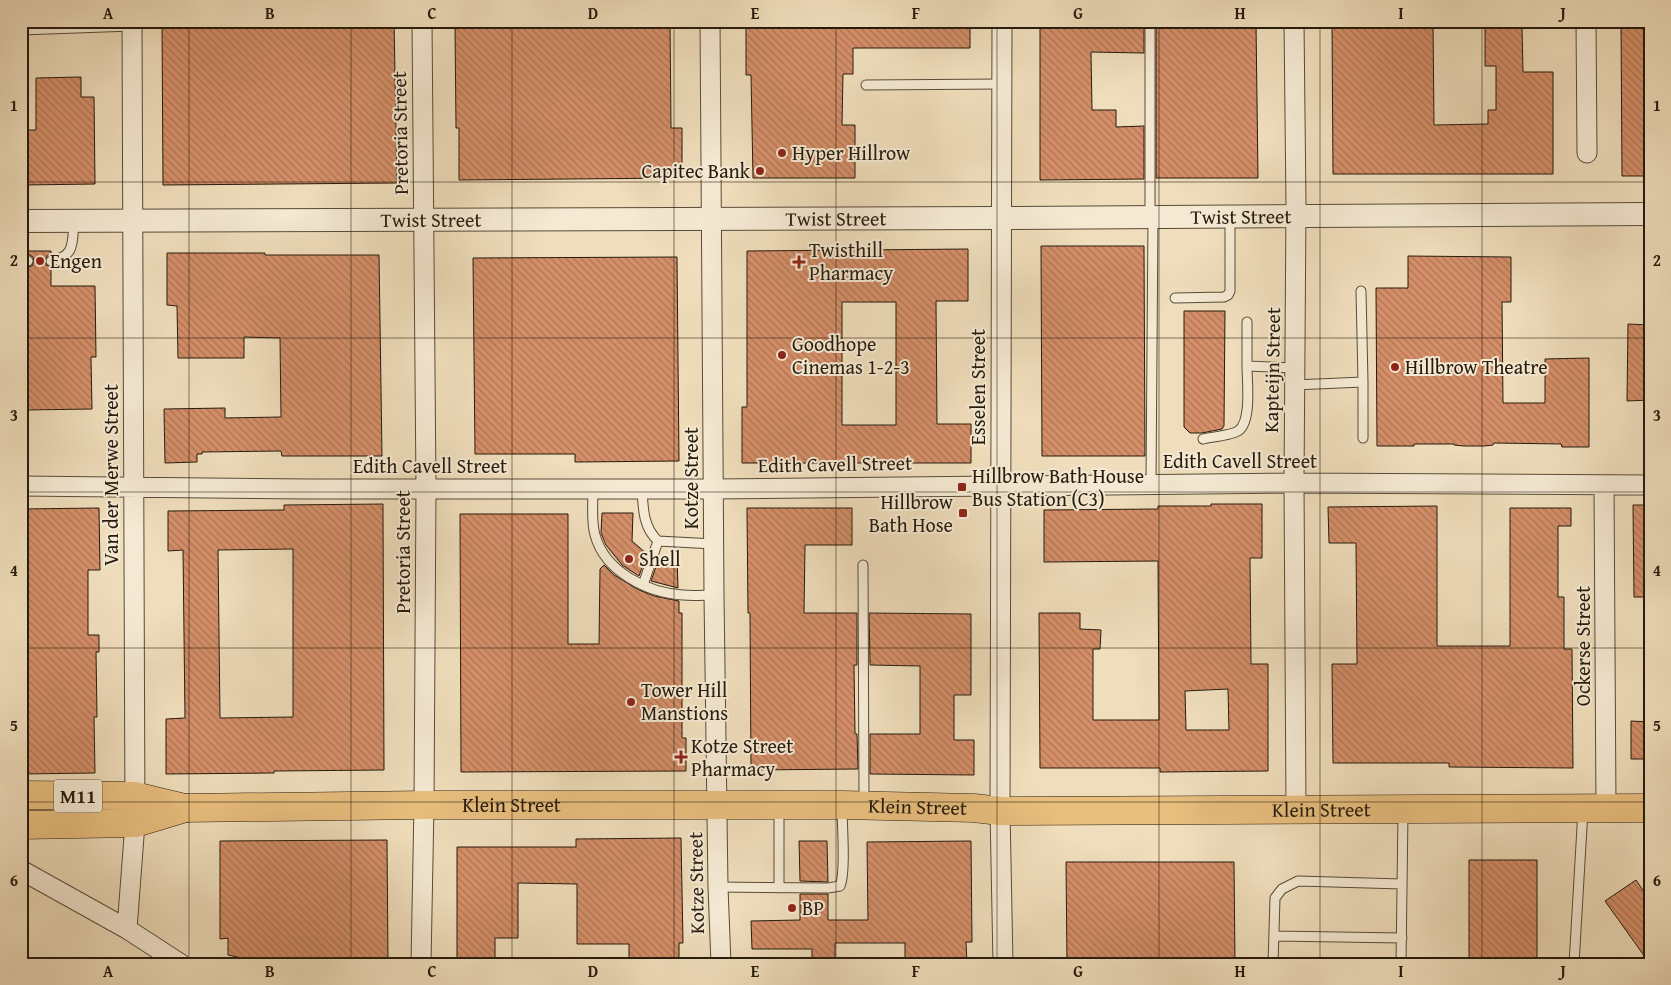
<svg xmlns="http://www.w3.org/2000/svg" width="1671" height="985" viewBox="0 0 1671 985" font-family="'Gentium Book Plus',serif">
<defs>
<pattern id="building-back-hatch" width="6" height="6" patternUnits="userSpaceOnUse" patternTransform="scale(1.25)"><rect width="6" height="6" fill="#d58f69"/><path d="M-1 5l2 2M0 0l6 6M5-1l2 2" fill="none" stroke="#ad7455"/></pattern>
</defs>
<rect width="100%" height="100%" fill="#efddbb"/>
<filter id="stains"><feTurbulence type="fractalNoise" baseFrequency=".004" numOctaves="4"/><feColorMatrix values="0 0 0 0 .2 0 0 0 0 .09 0 0 0 0 .02 0 0 0 .5 -.17"/></filter>
<radialGradient id="worn" r=".72"><stop offset=".6" stop-color="#630" stop-opacity="0"/><stop offset="1" stop-color="#630" stop-opacity=".3"/></radialGradient>
<path fill="url(#building-back-hatch)" stroke="#261b0d" fill-rule="evenodd" d="M162,21H394L397,183L163,185Z
M458,21H670L671,128H682V178L459,180V128H456L455,26H458Z
M750,21H928V25H970V48H853V74H843L842,125H855V178H753L751,75H746V24H750Z
M1040,21H1144V53L1091,52L1092,110H1116V127L1144,126V179L1040,180Z
M1433,21L1434,125L1488,124V110H1496V66H1485V27L1522,26L1523,72H1553V174H1333L1332,22Z
M1621,21H1650V73H1647L1648,176H1622Z
M1256,23L1258,178H1156V24Z
M81,77V97H94L95,184L21,185V130H36V78Z
M1041,246H1144L1145,456H1042Z
M968,249V301H936L937,424H971V463H742V407H747V251ZM842,302H896V425H842Z
M28,251H51V254L47,256L45,260L46,265L51,267V286H95L96,357H91L92,409L26,410L25,357H21V286H28V267L32,266L34,261L33,257L28,254Z
M167,253H265V255H379L382,456H282L281,451L202,452V454H197V462L165,463L164,409L225,408V418L281,417L280,338L244,337V358H178L177,306L167,305Z
M1408,256L1511,257V302H1502L1503,403H1545V359L1589,358V447H1562L1561,444L1494,443L1493,445L1484,446H1464L1454,445V444H1414V446H1377L1376,288H1408Z
M677,257L679,461L575,462V454H475L473,258Z
M1184,311H1225L1224,426L1222,429L1202,433H1190L1184,427Z
M1628,324L1650,325V400L1627,401Z
M383,504L384,770L274,771V773L166,774V719L185,718L183,550L168,551V511L284,510V505ZM293,549V717L220,718L218,550Z
M1211,504H1262V558H1250L1251,664H1268V771L1160,772V768H1040L1039,613H1080V629L1101,630L1100,649H1093V720H1159L1158,561L1044,562V510L1158,509V506H1211ZM1228,689L1229,730H1186L1185,691Z
M1633,505H1650V597H1634Z
M1437,506V646H1510V508H1571V526H1558V597H1564V649H1572L1573,768L1449,767V763H1333L1332,664H1357L1356,543H1329L1328,507Z
M99,508L100,570H88V635H99V652H96L97,717H94L95,773L21,774V509Z
M747,508H852V545H805L804,613H857V665H854L855,733L857,734L858,769L751,770L750,613H748Z
M602,513H633L632,541L647,554L639,576L622,565L606,545L601,533Z
M460,514H568V644H599L600,569L604,565L614,575L639,590L654,596L679,601V613H682V738H686V771L461,772Z
M659,558H677L678,588L651,581Z
M869,613L971,614V695H954V740H974V775L870,774V734H920V666L870,665Z
M1631,721L1650,722V759H1631Z
M681,838L683,943H679V964H629V944H577V884L518,883V938H495V964H457V847H576V839Z
M387,840L388,964H256V961L228,955V938L220,939V841Z
M799,841H827L828,882L800,881Z
M971,841L972,942H966L967,964H905V943H835V964H812V949H752L751,921L800,920V894H828V920H868L867,842Z
M1469,860H1537V964H1469Z
M1066,862H1234L1235,964H1067Z
M1636,880L1650,901V964L1605,901Z"/>
<g fill="none" stroke-linecap="round" stroke-linejoin="round">
<defs>
<path id="service" d="M21,30L132,26
M866,85L1002,84
M1150,217V21
M21,258L28,261
M51,261C76,256 72,242 74,221
M1175,298L1224,297L1228,295L1230,291V217
M1247,366V322
M1294,385L1363,382L1361,291
M1363,438V382
M1203,439C1212,437 1232,435 1238,431C1252,422 1247,381 1247,366L1295,368
M1151,483L1153,217
M642,488C643,508 643,527 658,541L714,544
M593,489C593,503 591,521 595,535C605,572 648,593 683,595C693,596 704,595 714,595
M863,565L864,803
M643,585L658,541
M779,808V888
M718,887L828,888L840,886C846,873 842,824 842,808
M1275,936L1402,938
M1273,964L1275,898L1282,889L1298,881L1402,884
M1401,964L1403,812
M1574,964L1583,810"/>
<path id="minor" d="M710,21L714,595L718,887L721,964
M1002,21L1000,811L1003,964
M1294,21L1296,207L1294,483L1296,810
M1586,21L1587,153
M1604,485L1606,808
M21,486L308,489H714L1294,483L1650,485
M21,870L127,929L181,964
M127,929L135,823L132,21
M421,964L424,805L426,488L422,21"/>
<g id="tertiary">
<path id="s1" d="M21,221L1002,218L1650,214"/>
</g>
<g id="primary">
<path id="s2" d="M21,795L135,796L185,808L424,805H842L974,808L1000,811L1650,808"/>
<path d="M21,825L135,823L185,808"/>
</g>
</defs>
<use href="#service" stroke="#584c38" stroke-width="11"/>
<use href="#minor" stroke="#584c38" stroke-width="21"/>
<use href="#tertiary" stroke="#584c38" stroke-width="24"/>
<use href="#primary" stroke="#261b0d" stroke-width="29"/>
<use href="#service" stroke="#f5e9d3" stroke-width="9"/>
<use href="#minor" stroke="#f5e9d3" stroke-width="19"/>
<use href="#tertiary" stroke="#f5e9d3" stroke-width="22"/>
<use href="#primary" stroke="#e8be7e" stroke-width="28"/>
</g>
<path fill="none" stroke="#261b0d" stroke-width="1" stroke-opacity="0.55" d="M189,21V964M351,21V964M512,21V964M674,21V964M836,21V964M997,21V964M1159,21V964M1320,21V964M1482,21V964M21,182H1650M21,338H1650M21,492H1650M21,648H1650M21,802H1650"/>
<g fill="#8f2418" stroke="#f5e9d3" stroke-width="2">
<circle cx="782" cy="153" r="5"/>
<circle cx="760" cy="171" r="5"/>
<circle cx="40" cy="261" r="5"/>
<path d="M796.5 254.5h5v5h5v5h-5v5h-5v-5h-5v-5h5z"/>
<circle cx="782" cy="355" r="5"/>
<circle cx="1395" cy="367" r="5"/>
<rect x="957" y="482" width="10" height="10" rx="2.5"/>
<rect x="958" y="508" width="10" height="10" rx="2.5"/>
<circle cx="629" cy="559" r="5"/>
<circle cx="631" cy="702" r="5"/>
<path d="M678.5 749.5h5v5h5v5h-5v5h-5v-5h-5v-5h5z"/>
<circle cx="792" cy="908" r="5"/>
</g>
<g text-anchor="middle" stroke-width="4" stroke-linejoin="round" paint-order="stroke">
<rect fill="#f5e9d3" stroke="#645948" stroke-width="1" x="54" y="779.5" width="48" height="33" rx="4"/>
<g font-size="19" font-weight="bold" fill="#261b0d">
<text x="78" y="803">M11</text>
</g>
<g font-size="20" fill="#261b0d" stroke="#f5e9d3">
<text transform="translate(400 133) rotate(-91)" y="7">Pretoria Street</text>
<text dy="7" stroke="none"><textPath href="#s1" startOffset="1220">Twist Street</textPath></text>
<text dy="7" stroke="none"><textPath href="#s1" startOffset="410">Twist Street</textPath></text>
<text dy="7" stroke="none"><textPath href="#s1" startOffset="815">Twist Street</textPath></text>
<text transform="translate(1272 370) rotate(-89)" y="7">Kapteijn Street</text>
<text transform="translate(978 387) rotate(-90)" y="7">Esselen Street</text>
<text x="1240" y="468">Edith Cavell Street</text>
<text transform="translate(835 464) rotate(-1)" y="7">Edith Cavell Street</text>
<text x="430" y="473">Edith Cavell Street</text>
<text transform="translate(111 475) rotate(-90)" y="7">Van der Merwe Street</text>
<text transform="translate(691 478) rotate(-90)" y="7">Kotze Street</text>
<text transform="translate(403 552) rotate(-90)" y="7">Pretoria Street</text>
<text transform="translate(1583 646) rotate(-90)" y="7">Ockerse Street</text>
<text dy="7" stroke="none"><textPath href="#s2" startOffset="492">Klein Street</textPath></text>
<text dy="7" stroke="none"><textPath href="#s2" startOffset="898">Klein Street</textPath></text>
<text dy="7" stroke="none"><textPath href="#s2" startOffset="1302">Klein Street</textPath></text>
<text transform="translate(696 883) rotate(-91)" y="7">Kotze Street</text>
</g>
<g font-size="20" fill="#261b0d" stroke="#f5e9d3" text-anchor="start">
<text x="792" y="160">Hyper Hillrow</text>
<text x="750" y="178" text-anchor="end">Capitec Bank</text>
<text x="809" y="257">Twisthill<tspan x="809" dy="23">Pharmacy</tspan></text>
<text x="50" y="268">Engen</text>
<text x="792" y="351">Goodhope<tspan x="792" dy="23">Cinemas 1-2-3</tspan></text>
<text x="1405" y="374">Hillbrow Theatre</text>
<text x="972" y="483">Hillbrow Bath House<tspan x="972" dy="23">Bus Station (C3)</tspan></text>
<text x="953" y="509" text-anchor="end">Hillbrow<tspan x="953" dy="23">Bath Hose</tspan></text>
<text x="639" y="566">Shell</text>
<text x="641" y="697">Tower Hill<tspan x="641" dy="23">Manstions</tspan></text>
<text x="691" y="753">Kotze Street<tspan x="691" dy="23">Pharmacy</tspan></text>
<text x="802" y="915">BP</text>
</g>
</g>
<rect width="1671" height="985" fill="none" stroke="#efddbb" stroke-width="55"/>
<rect x="28" y="28" width="1616" height="930" fill="none" stroke="#261b0d" stroke-width="2"/>
<g font-size="16" text-anchor="middle" font-weight="bold" fill="#261b0d">
<text x="108" y="19">A</text>
<text x="270" y="19">B</text>
<text x="432" y="19">C</text>
<text x="593" y="19">D</text>
<text x="755" y="19">E</text>
<text x="916" y="19">F</text>
<text x="1078" y="19">G</text>
<text x="1240" y="19">H</text>
<text x="1401" y="19">I</text>
<text x="1563" y="19">J</text>
<text x="14" y="111">1</text>
<text x="1657" y="111">1</text>
<text x="14" y="266">2</text>
<text x="1657" y="266">2</text>
<text x="14" y="421">3</text>
<text x="1657" y="421">3</text>
<text x="14" y="576">4</text>
<text x="1657" y="576">4</text>
<text x="14" y="731">5</text>
<text x="1657" y="731">5</text>
<text x="14" y="886">6</text>
<text x="1657" y="886">6</text>
<text x="108" y="977">A</text>
<text x="270" y="977">B</text>
<text x="432" y="977">C</text>
<text x="593" y="977">D</text>
<text x="755" y="977">E</text>
<text x="916" y="977">F</text>
<text x="1078" y="977">G</text>
<text x="1240" y="977">H</text>
<text x="1401" y="977">I</text>
<text x="1563" y="977">J</text>
</g>
<rect width="100%" height="100%" filter="url(#stains)"/>
<rect width="100%" height="100%" fill="url(#worn)"/>
</svg>
